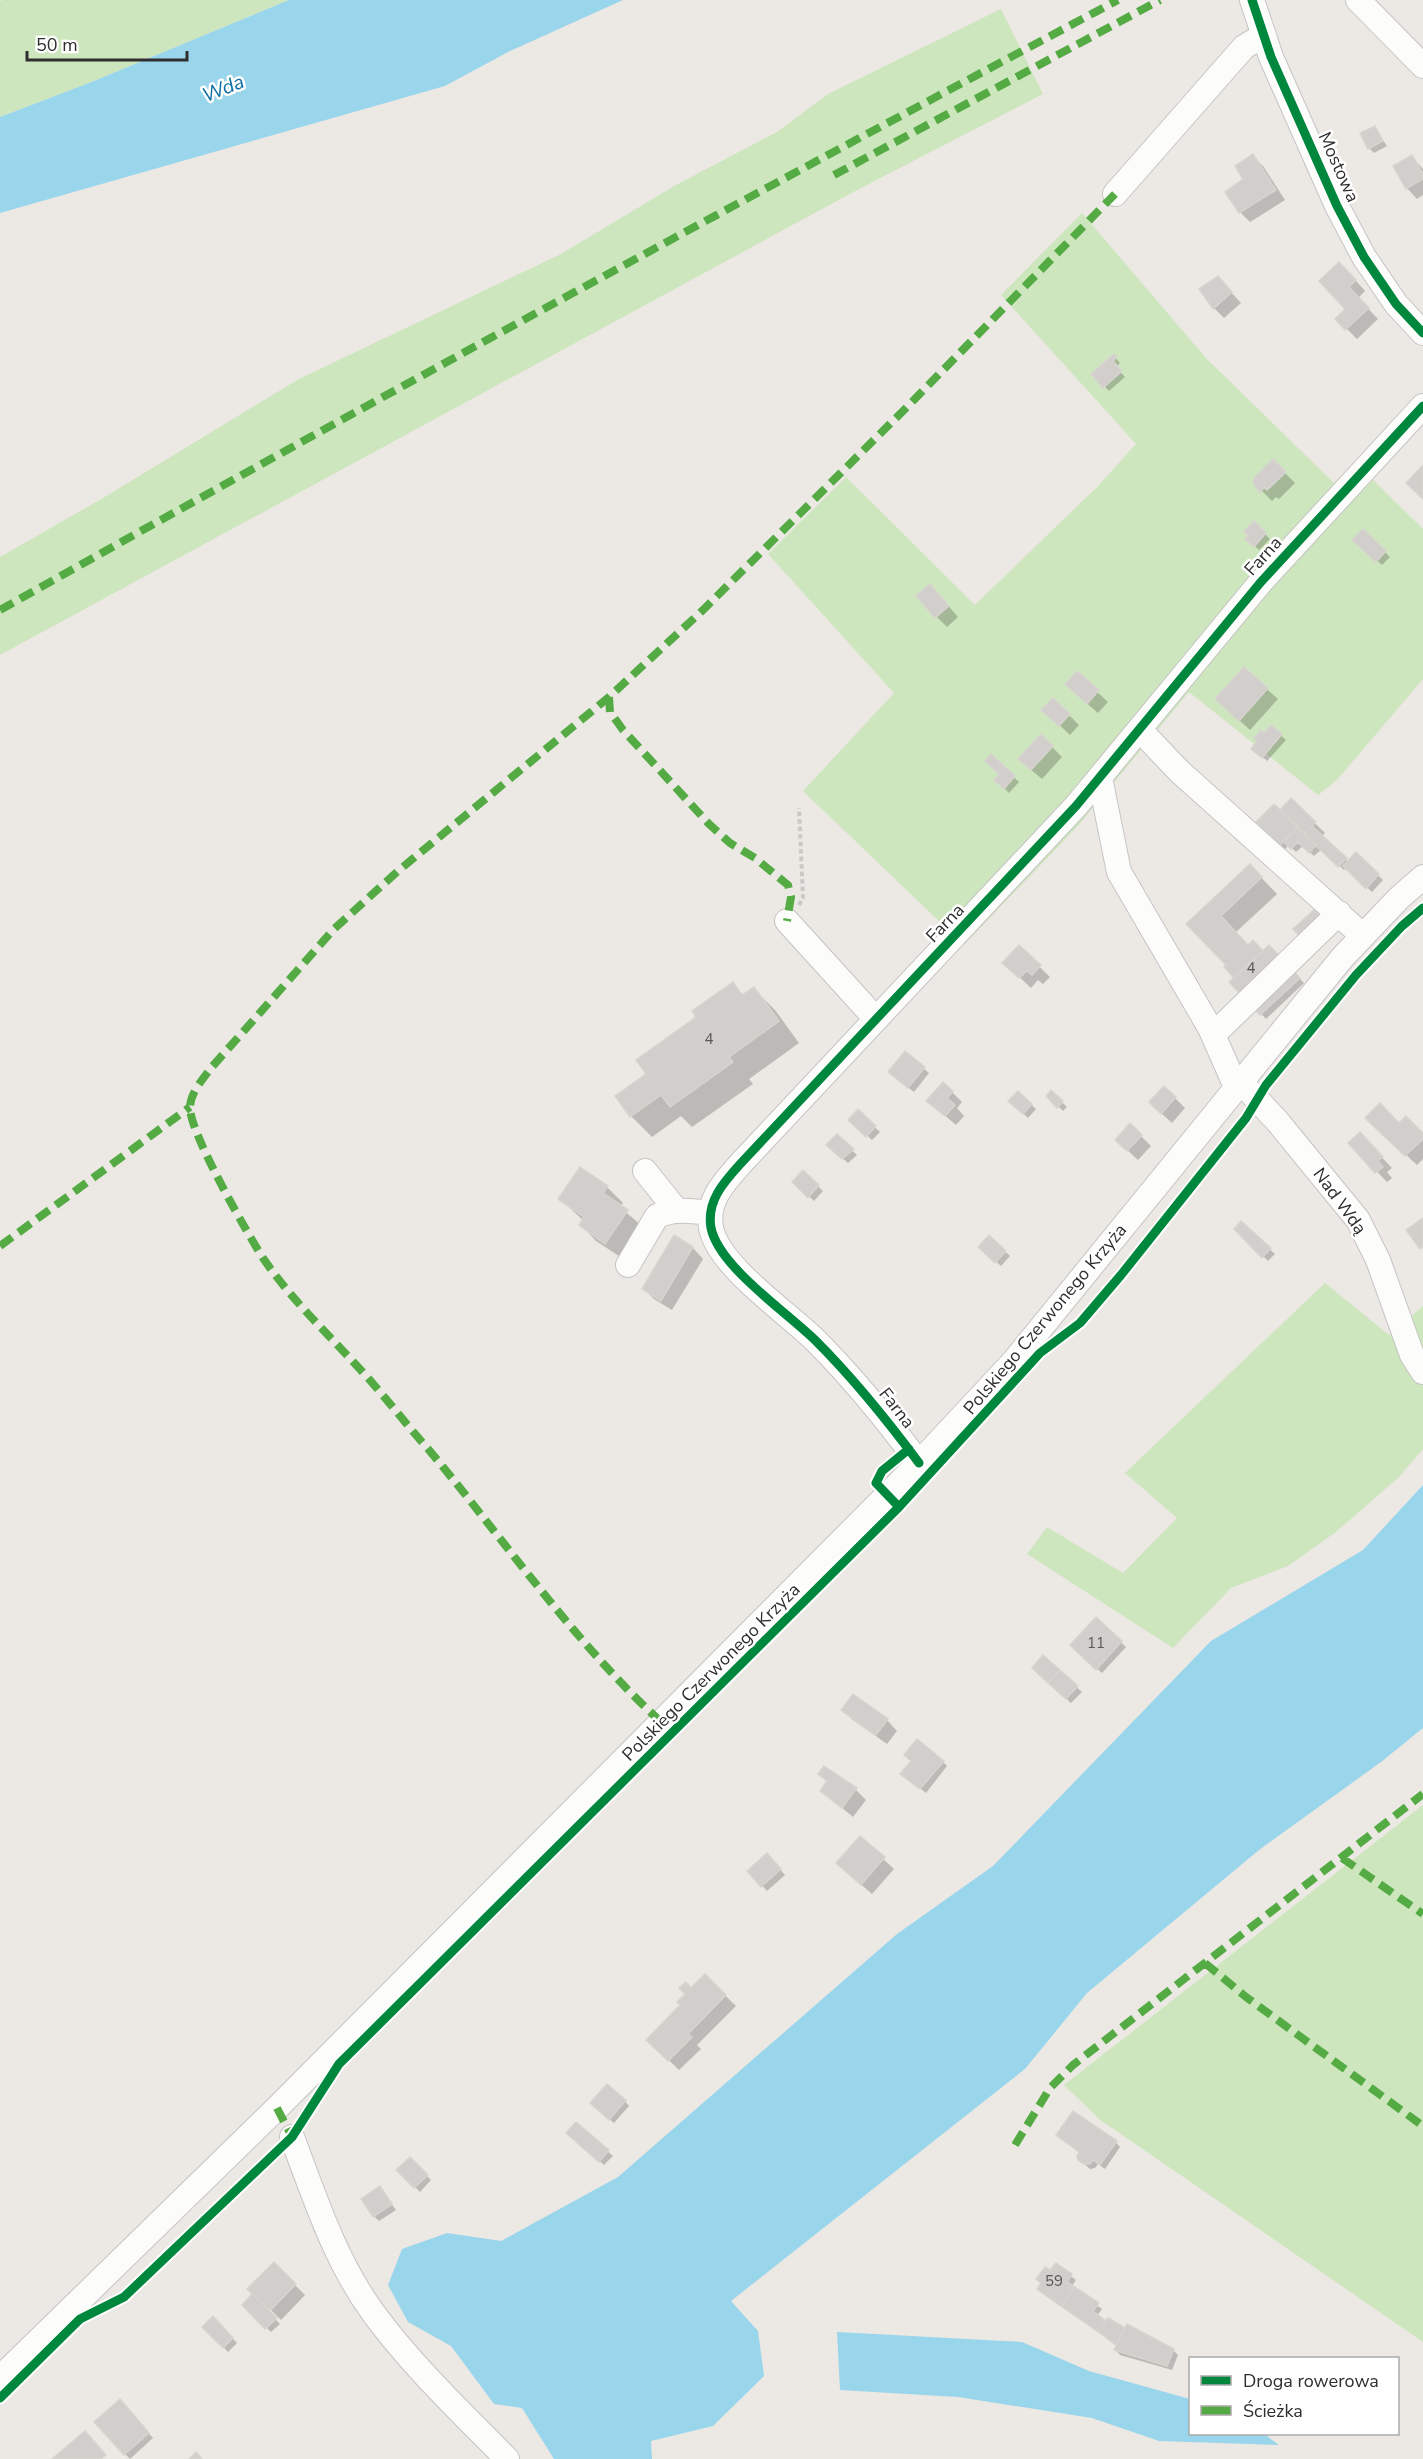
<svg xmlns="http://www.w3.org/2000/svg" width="1423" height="2459" viewBox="0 0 1423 2459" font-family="'Nunito Sans',sans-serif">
<rect width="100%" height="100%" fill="#ece8e4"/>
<path fill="#cee6be" d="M3,0H289L89,83L0,117V1Z
M1001,9L1043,94L859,189L0,655V557L103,498L299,379L561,254L676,185L777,132L828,94Z
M1082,213L1206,358L1334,483L1355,462L1423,529V679L1337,780L1318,795L1189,692L1077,827L964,945L803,791L894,693L768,554L846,477L975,605L1097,487L1136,444L1001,295Z
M1325,1283L1389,1335L1423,1306V1449L1399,1477L1336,1532L1288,1566L1231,1588L1173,1648L1027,1554L1047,1527L1123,1573L1177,1518L1125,1473Z
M1423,1805V2342L1099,2119L1064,2085Z"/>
<path fill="#99d6ec" d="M289,0H623L508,52L445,86L0,213V117L89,83Z
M1423,1485V1728L1381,1762L1259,1850L1087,1993L1025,2069L731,2301L758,2331L764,2376L713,2426L651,2441L652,2459H554L522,2408L494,2404L451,2346L408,2322L388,2285L402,2249L447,2233L501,2241L618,2177L897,1934L993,1866L1211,1641L1363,1550Z
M837,2332L1022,2342L1089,2371L1190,2399V2434H1264L1279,2445L1159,2441L1092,2418L958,2397L840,2390Z"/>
<path fill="#0003" d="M1375,128L1387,146L1374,153L1369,148Z
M1253,156L1263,166L1285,200L1250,222L1240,212L1246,180Z
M1412,157L1423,169V195L1417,199L1407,188Z
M1350,274L1365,291L1358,298L1378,319L1357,339L1337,319L1347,309Z
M1228,289L1241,303L1224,318L1214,308Z
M1114,356L1120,363L1116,367L1125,377L1109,391L1093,375Z
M1273,461L1295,483L1279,499L1276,497L1272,501L1254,483Z
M1254,523L1270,539L1259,550L1247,539Z
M1363,531L1390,557L1382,565L1354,540Z
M940,596L958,617L947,627L936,616Z
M1244,669L1278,699L1250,730L1227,709Z
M1077,673L1108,702L1098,713L1077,695Z
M1069,715L1079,725L1070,735L1054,720Z
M1271,727L1286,740L1267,761L1258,753L1264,735Z
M1041,736L1062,757L1042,779L1030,769Z
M992,756L1019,782L1009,793L996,780L1001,774Z
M1291,800L1325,833L1322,836L1349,862L1356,854L1383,880L1372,892L1346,868L1344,870L1322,849L1314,856L1303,846L1296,852L1289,845L1285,849L1258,822L1280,812Z
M1250,866L1277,894L1235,933L1248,946L1263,953L1269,947L1304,983L1266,1019L1232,983L1236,978L1228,966L1188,924Z
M1019,947L1050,977L1043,984L1038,980L1031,988L1015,973Z
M733,984L744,996L754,989L775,1010L799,1043L749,1079L753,1084L692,1127L681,1116L652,1137L631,1116L617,1096L648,1074L698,1017Z
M905,1053L929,1073L914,1092L895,1077Z
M952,1092L962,1102L957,1108L964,1116L956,1125L928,1101Z
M1051,1092L1067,1107L1063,1111L1048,1096Z
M1018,1093L1036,1109L1028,1118L1010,1101Z
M1175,1098L1185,1108L1172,1123L1161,1113Z
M858,1111L880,1132L872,1140L850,1120Z
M1399,1124L1423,1135V1159L1417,1165L1377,1128Z
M837,1136L857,1155L848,1163L833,1150Z
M1141,1136L1151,1146L1138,1160L1127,1150Z
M1350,1144L1370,1145L1392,1168L1387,1172L1392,1178L1387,1182Z
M580,1169L607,1187L623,1203L620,1207L643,1227L622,1258L596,1241L581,1225L584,1221L560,1199Z
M803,1172L823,1191L814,1201L794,1182Z
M1241,1223L1275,1254L1268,1261L1236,1229Z
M675,1237L693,1248L703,1259L672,1310L654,1299L644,1289Z
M989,1237L1010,1256L1001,1266L980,1247Z
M1096,1619L1126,1647L1102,1673L1072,1645Z
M1043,1658L1082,1692L1071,1703L1034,1668Z
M853,1696L887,1720L897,1731L887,1744L853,1720L843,1710Z
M943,1762L947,1766L926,1793L907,1778Z
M856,1790L866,1800L853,1817L822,1791Z
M860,1838L894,1869L872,1894L848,1873Z
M772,1860L785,1875L767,1891L749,1871Z
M705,1976L736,2006L697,2045L701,2049L679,2070L648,2040L682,2005L687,1994Z
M625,2101L629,2106L614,2123L596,2108Z
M577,2124L613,2156L604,2165L573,2138Z
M1116,2142L1120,2147L1105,2169L1098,2164L1095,2168L1090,2169L1079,2159Z
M410,2159L431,2180L420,2192L398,2170Z
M380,2188L396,2210L379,2221L374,2216Z
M274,2264L305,2295L281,2320L267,2306L265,2308L280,2324L271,2332L244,2305L260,2304L263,2302Z
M1056,2265L1076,2280L1071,2287L1102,2309L1097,2316L1107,2323L1109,2320L1126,2331L1173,2350L1178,2355L1172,2370L1120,2355L1116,2350L1118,2346L1043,2294L1039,2289Z
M213,2318L237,2343L228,2352L204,2327Z
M124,2406L153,2438L130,2459L125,2454Z"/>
<path fill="#d1cecb" stroke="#d7d4d0" stroke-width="1.5" d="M1375,126L1383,141L1368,149L1360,133Z
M1253,154L1276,190L1239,213L1225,192L1243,179L1235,166Z
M1412,155L1423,174V179L1406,189L1393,166Z
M1339,262L1356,280L1349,287L1369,308L1345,330L1335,319L1345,309L1319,281Z
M1218,276L1232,292L1213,309L1199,289Z
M1114,354L1117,357L1113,361L1122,371L1103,388L1091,374Z
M1273,459L1286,472L1267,490L1265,487L1260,492L1253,483L1255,477Z
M1423,465V499L1406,483Z
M1254,521L1266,533L1254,547L1245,539L1248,536L1244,531Z
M1363,529L1386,551L1376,562L1352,540Z
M930,584L949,606L935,618L916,596Z
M1244,667L1268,688L1239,721L1215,699Z
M1077,671L1099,690L1087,704L1065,684Z
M1053,698L1070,714L1059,726L1041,710Z
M1271,725L1282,734L1262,758L1251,749L1257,741L1254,738L1261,730L1264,733Z
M1041,734L1053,746L1031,770L1018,759Z
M991,754L1015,776L1004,789L994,780L999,774L985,761Z
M1291,798L1316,822L1304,834L1280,810Z
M1274,804L1298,827L1280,845L1256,822Z
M1312,826L1347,858L1338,867L1304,834Z
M1298,827L1316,845L1309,853L1298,842L1291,849L1283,841Z
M1356,852L1379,874L1366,889L1343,866Z
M1250,864L1262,877L1221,916L1248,945L1253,940L1263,951L1234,978L1224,967L1226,965L1186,924Z
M1315,909L1325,919L1303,940L1293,929Z
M1019,945L1041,965L1032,975L1027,971L1019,978L1002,963Z
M1269,945L1300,978L1260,1015L1229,982Z
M733,982L742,995L754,987L779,1021L729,1057L733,1062L670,1107L661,1095L630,1117L615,1096L646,1074L636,1060L696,1017L692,1011Z
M905,1051L925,1067L908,1088L888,1072Z
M943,1082L953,1091L947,1098L955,1105L945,1116L926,1101Z
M1164,1086L1176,1097L1161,1114L1149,1102Z
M1051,1090L1063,1101L1057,1108L1046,1096Z
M1018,1091L1032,1104L1023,1114L1008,1101Z
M1380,1103L1399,1123L1406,1116L1423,1133V1139L1405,1156L1365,1118Z
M858,1109L876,1126L866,1137L848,1120Z
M1130,1123L1142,1135L1127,1151L1115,1140Z
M1360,1132L1383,1157L1378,1161L1383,1167L1375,1173L1348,1143Z
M837,1134L854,1149L842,1159L826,1145Z
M580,1167L608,1186L603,1193L628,1210L605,1244L579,1225L584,1217L558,1199Z
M803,1170L819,1185L808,1198L792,1182Z
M1423,1218V1247L1420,1249L1406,1230Z
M1241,1221L1271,1248L1262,1258L1234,1229Z
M674,1235L693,1247L661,1301L642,1289Z
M989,1235L1006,1251L995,1263L978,1247Z
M1096,1617L1122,1641L1096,1670L1070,1645Z
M1043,1655L1060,1670L1048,1683L1032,1668Z
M1060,1670L1078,1686L1066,1699L1048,1683Z
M853,1694L888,1719L876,1735L841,1710Z
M917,1739L944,1761L920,1789L900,1774L911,1761L904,1755Z
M824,1766L857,1788L842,1808L820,1791L827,1781L818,1774Z
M860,1836L885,1857L861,1885L836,1863Z
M767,1853L781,1869L761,1887L747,1871Z
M705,1974L726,1995L688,2034L692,2037L668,2061L646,2040L680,2005L677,2002L685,1994L679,1988L686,1982L691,1988Z
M607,2084L626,2100L609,2120L590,2103Z
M1073,2111L1117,2141L1100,2165L1093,2160L1090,2164H1084L1078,2160L1077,2156L1079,2152L1056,2135Z
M576,2122L609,2150L599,2162L566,2133Z
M410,2157L428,2175L414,2188L396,2170Z
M380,2186L392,2204L373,2217L361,2199Z
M274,2262L296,2284L270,2311L247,2289Z
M1056,2263L1072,2274L1067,2282L1075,2287L1062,2306L1037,2289L1041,2283L1036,2279L1045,2267L1050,2270Z
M1075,2287L1099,2303L1093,2311L1106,2321L1099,2332L1062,2306Z
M252,2294L277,2318L265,2329L242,2305Z
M213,2316L233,2338L223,2348L202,2327Z
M1108,2318L1125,2328L1116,2345L1099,2332Z
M1127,2324L1174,2349L1167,2366L1114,2350Z
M120,2399L149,2433L124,2455L94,2422Z
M85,2431L106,2455L101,2459H52Z
M196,2452L202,2459H189Z"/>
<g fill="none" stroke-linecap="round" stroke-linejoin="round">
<defs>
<path id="minor" d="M1252,0L1271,57L1337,206L1364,257L1396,304L1423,333
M1358,0L1423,66
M1115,194L1244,47L1264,35
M1140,730L1179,771L1363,936
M1100,778L1119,872L1210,1028L1236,1087
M787,921L876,1019
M1213,1035L1339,913
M1240,1081L1278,1122L1358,1220L1378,1260L1412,1355L1423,1372
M645,1171L677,1211
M628,1265L657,1216C674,1208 693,1211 710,1213
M919,1463C887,1420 854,1379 816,1341C788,1313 719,1267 711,1228C706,1200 725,1181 743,1161L1076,806L1260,583L1423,406
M292,2137C315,2198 335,2261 374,2314C413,2367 462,2413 507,2459
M0,2378L277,2108L919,1463L1014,1361L1342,958L1399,898L1423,877"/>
</defs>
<use href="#minor" stroke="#c5c4c5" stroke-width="26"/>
<path stroke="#c9c9c8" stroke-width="4" stroke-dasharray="4.5 3" stroke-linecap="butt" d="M799,905L803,898L799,808"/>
<use href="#minor" stroke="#fcfcfb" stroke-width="24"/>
<path stroke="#54ab44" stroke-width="8" stroke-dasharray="15 8" stroke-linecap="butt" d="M834,175L1160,0
M0,610C370,402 743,199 1118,0
M609,697L610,712L623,730L709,824L730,843L755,858L788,885L791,897L787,921
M0,1246L190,1107
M661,1722C574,1642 505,1541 429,1450C405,1423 383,1394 358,1367C326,1332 290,1298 263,1258C247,1233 190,1133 190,1108C190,1093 203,1079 211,1068L334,929L398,871L609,697L703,610L907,407L1115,194
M1342,1858L1423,1914
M1205,1963L1246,1997L1423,2126
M277,2108L292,2137
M1015,2145L1050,2088L1073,2065L1423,1794"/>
<defs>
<path id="cycleway" d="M1252,0L1271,57L1337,206L1364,257L1396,304L1423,333
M919,1463C887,1420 854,1379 816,1341C788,1313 719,1267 711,1228C706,1200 725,1181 743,1161L1076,806L1260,583L1423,406
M899,1507L876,1483L882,1471L909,1449
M0,2398L80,2319L124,2297L292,2137L339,2064L899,1507L1040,1353L1080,1323L1121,1275L1246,1118L1266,1085L1356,975L1402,926L1423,908"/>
</defs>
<use href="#cycleway" stroke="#fff" stroke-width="13"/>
<use href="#cycleway" stroke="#00873e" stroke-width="9"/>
</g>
<g text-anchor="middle" stroke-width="5" stroke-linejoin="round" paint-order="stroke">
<g font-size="15" fill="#585857">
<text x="1251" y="973">4</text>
<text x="709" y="1044">4</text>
<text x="1096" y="1648">11</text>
<text x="1054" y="2286">59</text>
</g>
<g font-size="18" fill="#2e2e2e" stroke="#fff">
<text transform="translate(1339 167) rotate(66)" y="6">Mostowa</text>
<text transform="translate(1263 556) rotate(-48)" y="6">Farna</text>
<text transform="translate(945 923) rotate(-46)" y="6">Farna</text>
<text transform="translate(1340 1201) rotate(54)" y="6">Nad Wdą</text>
<text transform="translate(1045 1319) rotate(-50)" y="6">Polskiego Czerwonego Krzyża</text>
<text transform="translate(897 1408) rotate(52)" y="6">Farna</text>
<text transform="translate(711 1672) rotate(-45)" y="6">Polskiego Czerwonego Krzyża</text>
</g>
<g font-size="20" font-style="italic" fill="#0d6fa3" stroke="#fff">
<text transform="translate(223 88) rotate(-22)" y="7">Wda</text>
</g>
</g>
<rect x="1189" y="2357" width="210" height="78" fill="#ffffff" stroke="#ababab" stroke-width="1.5"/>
<rect x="1201" y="2376" width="30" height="9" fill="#00873e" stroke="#ababab" stroke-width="1.5"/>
<text x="1243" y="2387" font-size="18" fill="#2e2e2e">Droga rowerowa</text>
<rect x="1201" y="2406" width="30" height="9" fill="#54ab44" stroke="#ababab" stroke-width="1.5"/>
<text x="1243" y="2417" font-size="18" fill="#2e2e2e">Ścieżka</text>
<path d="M27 51v9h160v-9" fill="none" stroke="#2e2e2e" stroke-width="3"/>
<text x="36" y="51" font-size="18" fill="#2e2e2e" stroke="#ffffff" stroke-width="4.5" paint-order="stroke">50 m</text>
</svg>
